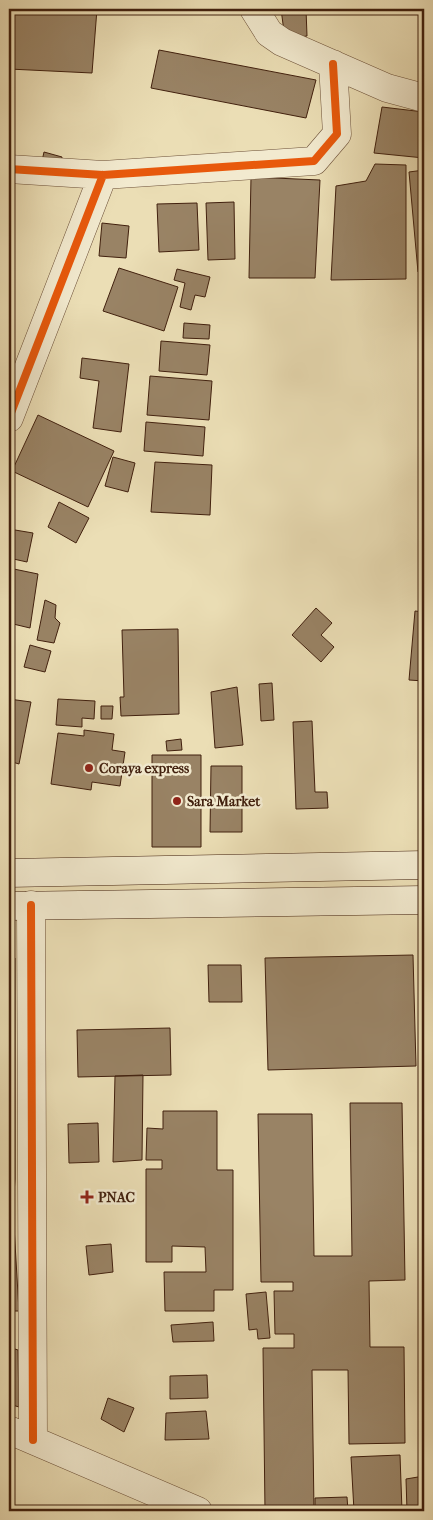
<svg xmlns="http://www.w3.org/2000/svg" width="433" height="1520" viewBox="0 0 433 1520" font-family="'IM FELL French Canon',serif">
<rect width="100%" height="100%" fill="#ebdeb5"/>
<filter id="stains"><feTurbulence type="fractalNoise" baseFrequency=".004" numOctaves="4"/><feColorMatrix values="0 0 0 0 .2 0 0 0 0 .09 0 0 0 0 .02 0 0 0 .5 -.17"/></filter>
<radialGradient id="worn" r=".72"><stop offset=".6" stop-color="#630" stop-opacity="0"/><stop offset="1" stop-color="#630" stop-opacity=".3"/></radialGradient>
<path fill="#998365" stroke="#41200e" d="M9,9H97L92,73L9,69Z
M281,9H306L307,36L285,39Z
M159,50L316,80L306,118L151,88Z
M382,107L424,112V158L374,153Z
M44,152L62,157L61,165L42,161Z
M375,164L406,165V279L331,280L336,186L366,181Z
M424,170V271L418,272L409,172Z
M251,177L320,180L315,278H249Z
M234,202L235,259L208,260L206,203Z
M197,203L199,250L159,252L157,204Z
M102,223L129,226L126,258L99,256Z
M119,268L178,287L164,331L103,311Z
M177,269L210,277L205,297L195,295L191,310L180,307L185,283L174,280Z
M184,323L210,325L209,339L183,338Z
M161,341L210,345L207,375L159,371Z
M82,358L129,364L121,432L93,428L99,381L80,378Z
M150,376L212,381L209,420L147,415Z
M38,415L114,451L88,507L12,471Z
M146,422L205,427L203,456L144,451Z
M113,457L135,463L128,492L105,486Z
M155,462L212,465L210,515L151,512Z
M59,502L89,518L76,543L48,527Z
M9,529L33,533L27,562L9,558Z
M9,568L38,574L30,628L9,623Z
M45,600L56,605L55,618L60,623L54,643L37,640Z
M316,608L332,623L321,635L334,647L321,662L292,635Z
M415,611L424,612V681L409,680Z
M178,629L179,714L121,716L120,697H124L122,630Z
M30,645L51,651L45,672L24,667Z
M272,683L274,720L261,721L259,684Z
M237,687L243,745L215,748L211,692Z
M9,699L31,702L19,764L9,761Z
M58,699L95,701L94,719L82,718V727L56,725Z
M101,706H113L112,719H101Z
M312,721L315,792H327L328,808L296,809L293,722Z
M84,730L114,734L112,750L125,752L120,786L92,782L91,790L51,784L58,733L84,736Z
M181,739L182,750L167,751L166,741Z
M152,755H201V847H152Z
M211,766H242V832H210Z
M413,955L416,1066L268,1070L265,958Z
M9,957L15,958V1179H9Z
M208,965H241L242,1002H209Z
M170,1028L171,1075L78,1077L77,1030Z
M143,1075L142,1160L113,1162L115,1076Z
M350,1103H402L405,1280L369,1281L370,1347H404L405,1443L349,1444L348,1370H312L314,1511H265L263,1348H294V1334H275L274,1291H293V1282H261L258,1114H312L314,1256H352Z
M163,1111H217V1170H233V1290H214V1311H165L164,1272H206L205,1247L172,1246V1262H146V1169H162V1160H146L147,1128L163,1129Z
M98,1123L99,1162L69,1163L68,1124Z
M9,1179H15L13,1209H9Z
M9,1209H13L19,1311H9Z
M111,1244L113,1272L89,1275L86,1246Z
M266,1292L270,1338L258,1339L257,1329L249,1330L246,1294Z
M213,1322L214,1341L173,1342L171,1325Z
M9,1347L18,1350L19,1407L9,1404Z
M207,1375L208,1398L170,1399V1376Z
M108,1398L134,1408L124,1432L101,1419Z
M206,1411L209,1439L165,1440L166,1413Z
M400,1455L402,1511H354L351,1457Z
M424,1476V1511H407L406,1479Z
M347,1497L348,1511H315V1498Z"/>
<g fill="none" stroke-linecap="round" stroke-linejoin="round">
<defs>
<path id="minor" d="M254,9L269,33L282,42L387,88L424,98
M9,169L103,175L314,161L337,134L333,64
M9,418L103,175
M31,905L33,1440
M9,1430L198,1511"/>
<path id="secondary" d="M9,873L424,865
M9,906L424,900"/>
</defs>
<use href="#minor" stroke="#6c5038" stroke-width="29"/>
<use href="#secondary" stroke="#41200e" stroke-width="29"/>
<use href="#minor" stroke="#f2eacf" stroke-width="28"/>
<use href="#secondary" stroke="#f2eacf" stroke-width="28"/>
<defs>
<path id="cycleway" d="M9,169L103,175L314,161L337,134L333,64
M9,418L103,175
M31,905L33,1440"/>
</defs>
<use href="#cycleway" stroke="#f2eacf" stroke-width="11"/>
<use href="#cycleway" stroke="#e8590c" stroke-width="8"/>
</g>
<g fill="#8f2418" stroke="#f2eacf" stroke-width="2">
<circle cx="89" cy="768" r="5"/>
<circle cx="177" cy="801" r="5"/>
<path d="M84.5 1189.5h5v5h5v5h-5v5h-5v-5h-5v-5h5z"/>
</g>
<g text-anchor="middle" stroke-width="5" stroke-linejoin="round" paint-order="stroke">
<g font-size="14" font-weight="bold" fill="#41200e" stroke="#f2eacf" text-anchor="start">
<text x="99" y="773">Coraya express</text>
<text x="187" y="806">Sara Market</text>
<text x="98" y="1202">PNAC</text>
</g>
</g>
<rect width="433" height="1520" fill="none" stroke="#ebdeb5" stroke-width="30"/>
<rect x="10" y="10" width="413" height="1500" fill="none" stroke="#41200e" stroke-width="2.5"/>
<rect x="15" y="15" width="403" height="1490" fill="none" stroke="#41200e"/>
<rect width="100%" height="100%" filter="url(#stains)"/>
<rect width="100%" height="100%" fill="url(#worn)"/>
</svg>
